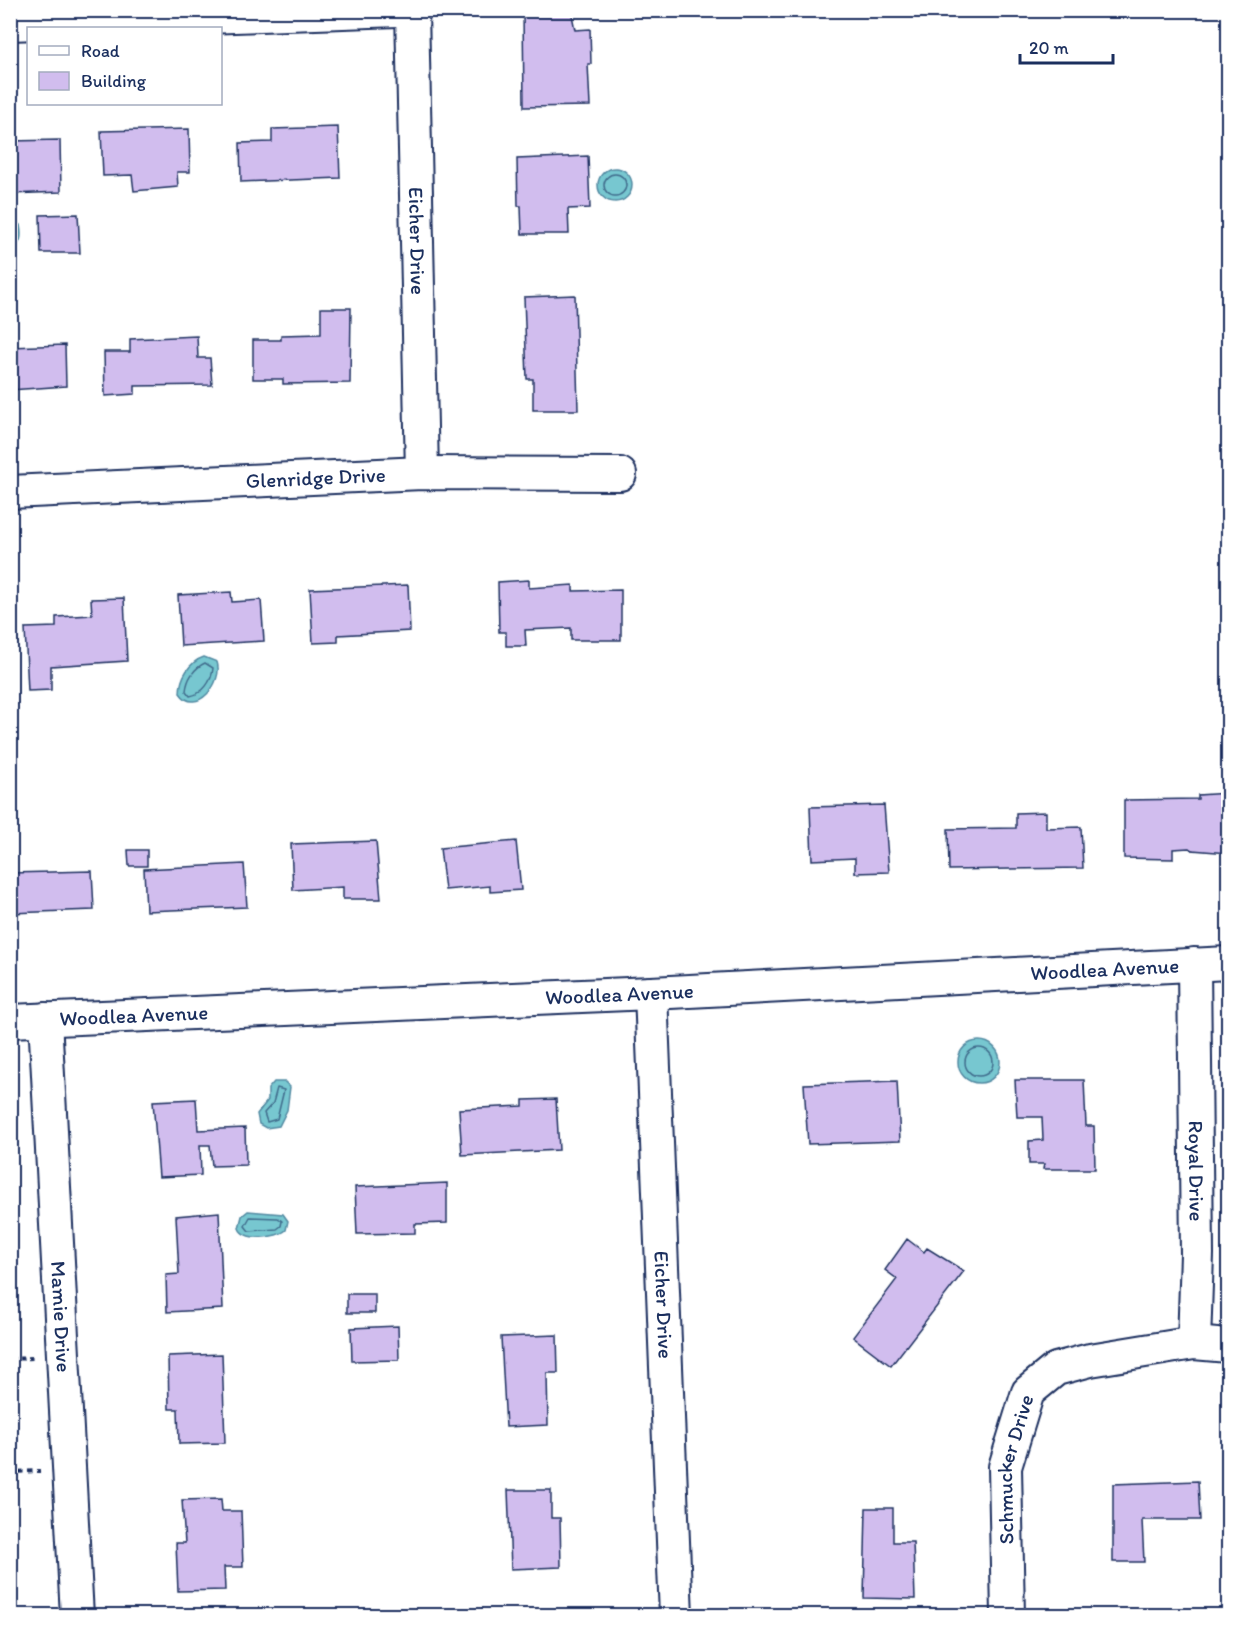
<svg xmlns="http://www.w3.org/2000/svg" width="1239" height="1626" viewBox="0 0 1239 1626" font-family="Itim,sans-serif">
<rect width="100%" height="100%" fill="#fff"/>
<filter id="ink" filterUnits="userSpaceOnUse"><feTurbulence type="fractalNoise" baseFrequency=".0167" numOctaves="2"/><feDisplacementMap in="SourceGraphic" scale="12" xChannelSelector="R" yChannelSelector="G"/><feConvolveMatrix kernelMatrix="1 2 1 2 8 2 1 2 1" color-interpolation-filters="sRGB"/></filter>
<g filter="url(#ink)">
<path fill="#77c7d0" stroke="#528aa2" stroke-width="1.5" d="M598 185a17 17 0 1 1 34 0a17 17 0 1 1-34 0Z
M10,219L20,225C22,236 22,244 11,250Z
M204,657L217,662C224,682 196,717 180,693C180,678 189,662 204,657Z
M958 1062a21 21 0 1 1 42 0a21 21 0 1 1-42 0Z
M274,1082H285L290,1087L287,1110L279,1126L266,1128L259,1124L257,1114L268,1100V1089Z
M248,1211L283,1214L288,1221L286,1230C278,1238 244,1242 239,1228L242,1216Z"/>
<g fill="none" stroke-linecap="round" stroke-linejoin="round">
<path stroke="#406c8c" stroke-width="1.5" d="M604 185a11 11 0 1 1 22 0a11 11 0 1 1-22 0Z
M205,663L213,668C212,681 203,694 190,696L186,691C187,679 194,668 205,663Z
M965 1062a14 14 0 1 1 28 0a14 14 0 1 1-28 0Z
M277,1088L284,1090L277,1119L267,1122L264,1113L273,1103Z
M250,1217L278,1218L282,1221L281,1226L277,1229L249,1231L245,1226Z"/>
</g>
<path fill="#d1bdee" stroke="#1b2f5e" stroke-width="1.5" d="M523,10H571L575,30L590,29L591,64H588L590,106L524,107Z
M338,127L340,178L241,182L240,143L272,142V129Z
M189,129L190,172H177L178,187L134,191L132,175L103,176L101,131Z
M60,140L61,192L10,194V141Z
M588,156L590,208L568,209L569,234H522L521,206H518L517,159Z
M78,214L80,253H41L40,215Z
M575,295L578,410H533V379H527L524,297Z
M321,308H351L350,383L283,384V379H253V340H281V335L321,334Z
M197,336L198,358H210L212,385L135,386V394L105,396L104,352H130V339Z
M65,345L66,386L10,390V347Z
M529,580V588L573,585V591L621,590V640H571V628L525,630L526,646H506V632H499L498,582Z
M408,585L410,631L338,635V642L313,643L310,589Z
M231,592L232,602L261,600L264,641L181,646L178,595Z
M124,598L127,661L51,666V690L28,691L25,628L56,627V617L92,615L91,599Z
M1228,793V853L1192,850L1189,848L1173,849V859L1124,858V800L1198,799V795Z
M884,805L889,872L855,873V858L812,860L810,807Z
M1046,812V828L1081,827L1083,868L949,870L948,829L1016,828V813Z
M376,841L381,899H343V887L293,890L291,844Z
M516,841L521,890L490,892V886L445,890L440,848Z
M128,850H147V866H129Z
M244,864L247,907L146,911L144,869Z
M92,871L94,910L10,913V873Z
M1015,1080H1084L1086,1126H1094L1095,1169H1043L1044,1164H1029V1141L1043,1140L1042,1117H1017Z
M897,1081L900,1141L808,1144L804,1084Z
M196,1099L198,1130L245,1128L246,1165L212,1166L210,1145H200L201,1175L159,1177L153,1101Z
M556,1099L559,1150L462,1155L459,1109L523,1106V1100Z
M447,1183V1223L415,1224V1233L357,1234L355,1187Z
M219,1212L223,1309L167,1312L166,1275L179,1274L176,1216Z
M907,1239L924,1252L927,1248L964,1271L891,1366L853,1337L897,1279L885,1270Z
M347,1294H375V1313H347Z
M398,1326L399,1360L352,1361L351,1328Z
M557,1335L558,1373H547L548,1425L506,1427L501,1337Z
M222,1354L225,1443L179,1444L178,1409H169L168,1356Z
M1228,1445V1500H1224L1221,1446Z
M1198,1481L1200,1520H1142L1144,1562H1113V1484Z
M508,1490H551V1518H560L561,1567L511,1569Z
M221,1499L222,1511H241L243,1567H224L225,1590L178,1591L176,1543H185L182,1500Z
M866,1508H893V1542H913L915,1599L864,1598Z"/>
<g fill="none" stroke-linecap="round" stroke-linejoin="round">
<defs>
<g id="minor">
<path id="s1" d="M412,10L422,473"/>
<path d="M10,24L398,10"/>
<path id="s2" d="M10,492L422,473L620,474"/>
<path id="s3" d="M1194,964L1197,1254L1194,1343"/>
<path id="s4" d="M651,993L676,1616"/>
<path id="s5" d="M45,1019L77,1616"/>
<path id="s6" d="M10,1021L651,993L1228,963"/>
<path id="s7" d="M1008,1616L1005,1467L1028,1392L1056,1369L1090,1360L1194,1343L1228,1346"/>
</g>
</defs>
<use href="#minor" stroke="#1b2f5e" stroke-width="36"/>
<path stroke="#1b2f5e" stroke-width="4" stroke-dasharray="4.5 4.5" stroke-linecap="butt" d="M10,1359L33,1358
M10,1472L40,1471"/>
<use href="#minor" stroke="#fff" stroke-width="32"/>
</g>
</g>
<g text-anchor="middle" stroke-width="4.5" stroke-linejoin="round" paint-order="stroke">
<g font-size="21" fill="#1b2f5e" stroke="#fff">
<text dy="7" stroke="none"><textPath href="#s1" startOffset="231">Eicher Drive</textPath></text>
<text dy="7" stroke="none"><textPath href="#s2" startOffset="306">Glenridge Drive</textPath></text>
<text dy="7" stroke="none"><textPath href="#s6" startOffset="1096">Woodlea Avenue</textPath></text>
<text dy="7" stroke="none"><textPath href="#s6" startOffset="610">Woodlea Avenue</textPath></text>
<text dy="7" stroke="none"><textPath href="#s6" startOffset="124">Woodlea Avenue</textPath></text>
<text dy="7" stroke="none"><textPath href="#s3" startOffset="207">Royal Drive</textPath></text>
<text dy="7" stroke="none"><textPath href="#s4" startOffset="312">Eicher Drive</textPath></text>
<text dy="7" stroke="none"><textPath href="#s5" startOffset="298">Mamie Drive</textPath></text>
<text dy="7" stroke="none"><textPath href="#s7" startOffset="148">Schmucker Drive</textPath></text>
</g>
</g>
<rect width="1239" height="1626" fill="none" stroke="#fff" stroke-width="36"/>
<rect x="18" y="18" width="1203" height="1590" fill="none" stroke="#1b2f5e" stroke-width="2" filter="url(#ink)"/>
<rect x="27" y="27" width="195" height="78" fill="#ffffff" stroke="#a4acbf" stroke-width="1.5"/>
<rect x="39" y="46" width="30" height="9" fill="#ffffff" stroke="#a4acbf" stroke-width="1.5"/>
<text x="81" y="57" font-size="18" fill="#1b2f5e">Road</text>
<rect x="39" y="72" width="30" height="18" fill="#d1bdee" stroke="#a4acbf" stroke-width="1.5"/>
<text x="81" y="87" font-size="18" fill="#1b2f5e">Building</text>
<path d="M1020 54v9h93v-9" fill="none" stroke="#1b2f5e" stroke-width="3"/>
<text x="1029" y="54" font-size="18" fill="#1b2f5e" stroke="#ffffff" stroke-width="4.5" paint-order="stroke">20 m</text>
</svg>
